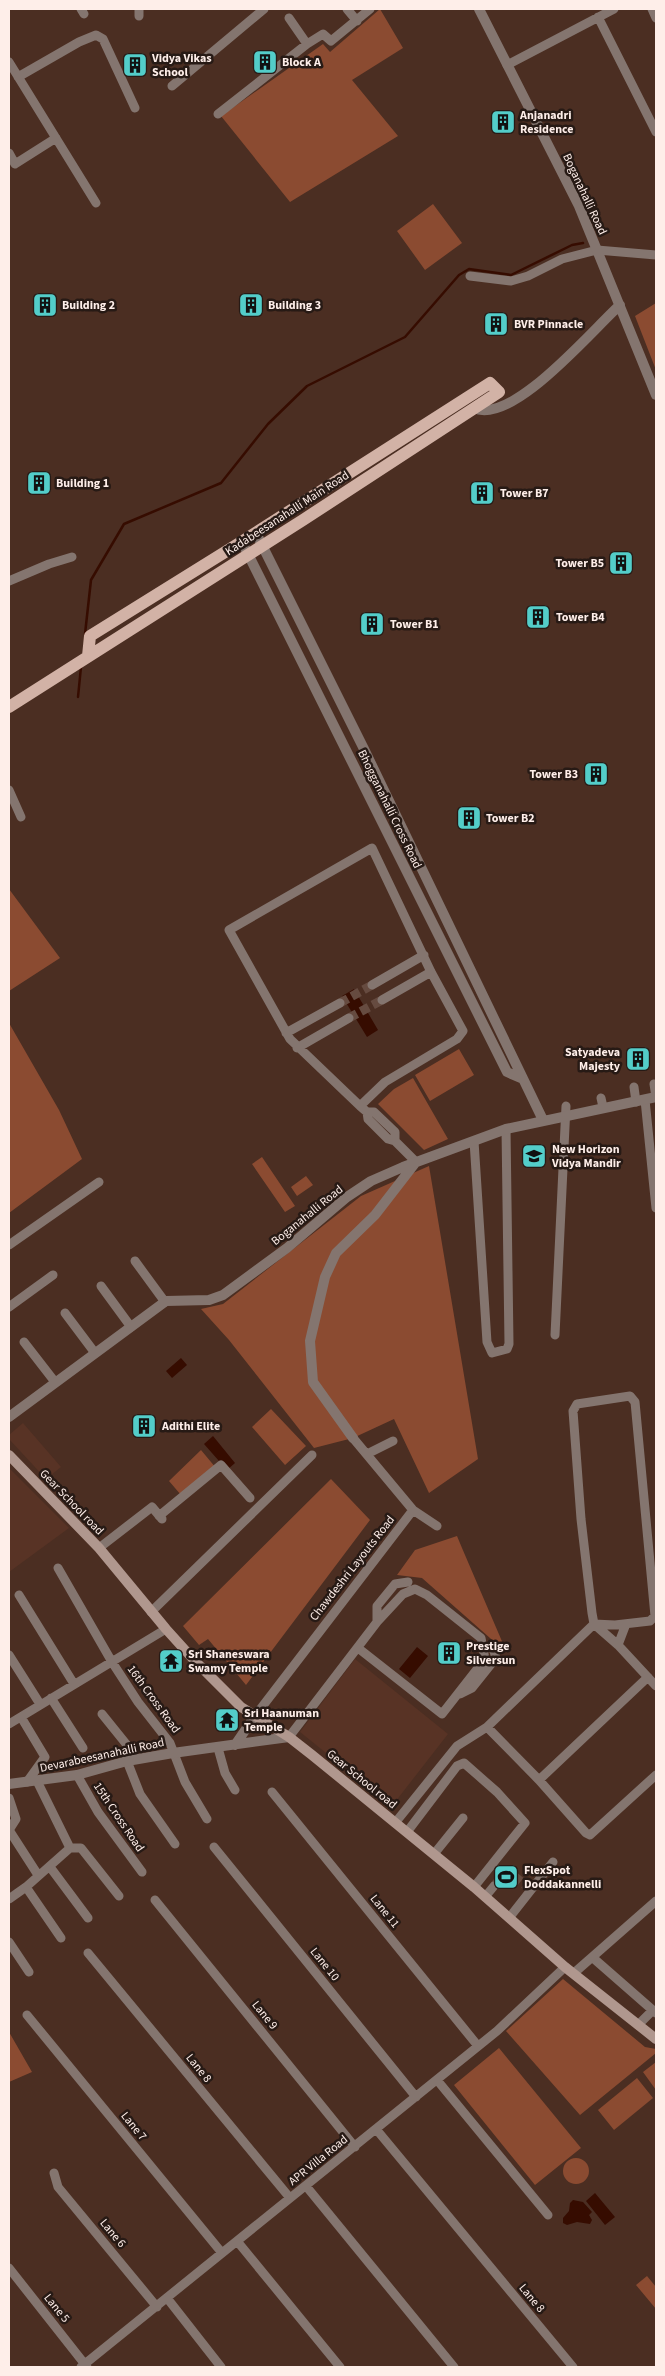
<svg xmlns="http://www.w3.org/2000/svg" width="665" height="2376" viewBox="0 0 665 2376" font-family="'Source Sans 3',sans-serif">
<rect width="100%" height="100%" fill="#4b2e22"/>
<path fill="#583325" d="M23,1423L61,1467L46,1479L9,1439V1435Z
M9,1468L69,1528L9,1572Z
M355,1659L448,1734L392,1806L300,1732Z"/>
<path fill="#8b4b31" d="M380,9L403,48L352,80L398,136L290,202L221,116L323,44L330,52Z
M433,204L462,243L425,270L397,231Z
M656,303V370L635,316Z
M9,889L60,958L9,991Z
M9,1023L59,1110L82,1159L9,1213Z
M459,1049L474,1075L430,1101L415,1075Z
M413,1078L448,1139L424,1150L378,1104L394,1089Z
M262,1157L295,1206L285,1212L252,1164Z
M429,1166L478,1459L429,1493L394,1419L353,1438L314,1448L229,1340L201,1309L223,1304L361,1196Z
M306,1176L313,1185L297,1196L291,1187Z
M271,1409L306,1446L285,1465L252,1427Z
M201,1450L216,1468L181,1495L169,1481Z
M331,1479L370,1520L246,1685L208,1639L199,1645L183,1626Z
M457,1536L462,1548L507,1653L422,1578L397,1575L415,1550Z
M563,1979L645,2047L656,2049V2053L580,2115L506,2031Z
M9,2032L32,2072L9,2082Z
M499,2048L581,2148L535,2185L454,2085Z
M656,2062V2090L643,2072Z
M637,2078L653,2098L614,2130L598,2110Z
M563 2171a13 13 0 1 1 26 0a13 13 0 1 1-26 0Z
M647,2276L656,2287V2309L636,2285Z"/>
<path fill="#360c00" d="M354,989L378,1030L367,1037L342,996Z
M181,1358L187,1365L172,1378L166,1371Z
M213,1436L235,1463L227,1470L204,1444Z
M417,1647L428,1656L410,1678L399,1669Z
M595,2193L615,2217L605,2225L586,2201Z
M573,2200L583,2202L592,2212L589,2215L592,2220L590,2224L577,2222L567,2225L563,2223V2218L569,2211L570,2203Z"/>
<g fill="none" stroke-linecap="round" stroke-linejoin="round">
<path stroke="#360c00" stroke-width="2.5" d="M85,634L91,580L124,524L221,483L268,424L307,386L405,337L459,275L469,269L511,275L572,245L583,243
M78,697L81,667"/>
<path stroke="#664b40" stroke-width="9" stroke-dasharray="9 4.5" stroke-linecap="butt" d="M340,1003L372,985
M349,1018L382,1000
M494,1886L506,1872L514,1876L531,1890"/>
<path stroke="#84756f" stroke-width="9" d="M81,9L84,14
M347,9L357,21
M652,9L656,18
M139,16V9
M598,17L656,132
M289,18L307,44
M9,62L96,203
M507,65L614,9
M18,77L79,42L96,35L103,39L135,108
M172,86L264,9
M218,114L307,44L323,34L331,41L370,9
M9,153L15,164L56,138
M470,276L511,281L528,276L562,259L597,250L656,255
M9,581L49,564L72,557
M9,790L21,817
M372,985L424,955
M382,1000L431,972
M286,1033L340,1003
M297,1048L349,1018
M654,1084L656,1097
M634,1087L636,1102
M601,1098L603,1107
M645,1100L656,1208
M360,1106L385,1082L457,1039L463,1031L431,972L372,848L229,930L290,1039L360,1106L367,1112L368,1119L388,1139L395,1141L416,1162
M367,1112H374L395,1132V1141
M474,1141L487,1342L492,1353L507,1349L509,1344L506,1129
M9,1245L99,1182
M135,1261L165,1302
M101,1286L131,1327
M9,1307L53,1275
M65,1313L95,1353
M555,1335L566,1106
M24,1342L55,1382
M630,1396L635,1402L655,1616L650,1621L615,1625L594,1624L592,1613L581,1519L573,1411L577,1404Z
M367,1454L393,1441
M413,1510L437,1526
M159,1516L221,1465L250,1498
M99,1548L152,1507L162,1519
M58,1568L112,1662L138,1702L170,1743L185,1782L207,1819
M19,1595L74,1684
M151,1612L312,1455
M377,1622V1606L395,1584L408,1582
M618,1645L626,1624
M9,1655L40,1704
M460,1694L472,1688L496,1658L493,1648
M51,1698L83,1748
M102,1714L127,1745L134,1759
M255,1716L413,1510L353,1438
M21,1717L45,1757L27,1782
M9,1724L166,1629
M487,1727L594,1624L618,1645L656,1686
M289,1737L377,1622L403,1594L415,1589L427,1595L481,1638L485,1659L442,1714L358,1648
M218,1748L225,1773L235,1790
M127,1761L140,1794L175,1844
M77,1775L98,1812L142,1872
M539,1780L648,1677
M37,1781L70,1848
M272,1792L478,2046
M9,1798L16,1819L9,1830L38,1875
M395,1823L457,1746L487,1727L539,1780L586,1833L590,1835L656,1775
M407,1832L457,1766L464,1763L497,1792L525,1823L474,1887
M214,1847L416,2097
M434,1854L463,1818
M50,1867L88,1918
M26,1887L61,1938
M485,1897L494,1886
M9,1899L26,1887L70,1848H81L119,1896
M155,1900L355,2147
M509,1918L553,1862
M9,1942L29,1972
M88,1953L290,2198
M592,1957L656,2013
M574,1973L656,1901
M27,2015L222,2253
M638,2025L653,2010
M437,2080L548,2215
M376,2129L573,2367
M54,2173L58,2187L157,2307
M306,2186L454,2367
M237,2241L340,2367
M9,2268L87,2367
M167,2298L221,2367
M81,2367L497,2031L565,1967"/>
<path stroke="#84756f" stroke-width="10" d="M479,9L579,206L656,395
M474,408C512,426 592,330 620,305
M256,533L364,749L543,1120
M242,542L507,1072L523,1079
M9,1417L166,1301L209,1300L223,1295L287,1248L347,1197L371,1181L403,1167L506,1129L656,1097
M353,1438L313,1382L310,1341L325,1277L336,1253L375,1215L416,1162
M235,1745L255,1716
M9,1784L77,1775L127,1761L173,1753L289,1737"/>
<path stroke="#b0978e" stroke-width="10" d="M9,1455L99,1548L166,1629L194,1660L241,1707L289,1737L312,1755L474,1887L565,1967L656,2039"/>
<path stroke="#d2b2a6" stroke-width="12" d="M9,707L303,520L499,392L490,383L246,539L90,636L88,656"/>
</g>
<defs>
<symbol id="building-square" viewBox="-11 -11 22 22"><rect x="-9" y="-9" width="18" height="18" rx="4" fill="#53cdc9" stroke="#271a15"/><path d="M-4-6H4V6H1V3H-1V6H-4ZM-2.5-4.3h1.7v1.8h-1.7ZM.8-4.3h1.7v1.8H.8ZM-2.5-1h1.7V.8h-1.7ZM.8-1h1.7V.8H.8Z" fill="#111"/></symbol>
<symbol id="school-square" viewBox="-11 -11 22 22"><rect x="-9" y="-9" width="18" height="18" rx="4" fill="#53cdc9" stroke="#271a15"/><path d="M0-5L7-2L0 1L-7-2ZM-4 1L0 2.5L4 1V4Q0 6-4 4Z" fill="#111"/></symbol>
<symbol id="temple-square" viewBox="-11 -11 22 22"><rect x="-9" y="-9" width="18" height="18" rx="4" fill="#53cdc9" stroke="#271a15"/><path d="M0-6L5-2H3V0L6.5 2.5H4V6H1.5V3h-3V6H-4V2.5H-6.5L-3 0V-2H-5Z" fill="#111"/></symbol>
<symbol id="stadium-square" viewBox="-11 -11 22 22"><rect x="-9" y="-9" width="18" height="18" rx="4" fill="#53cdc9" stroke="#271a15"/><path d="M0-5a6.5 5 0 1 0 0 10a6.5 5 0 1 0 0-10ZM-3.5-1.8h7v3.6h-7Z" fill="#111"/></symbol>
</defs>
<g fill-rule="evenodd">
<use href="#building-square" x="251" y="48" width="28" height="28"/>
<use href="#building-square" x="121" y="51" width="28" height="28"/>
<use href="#building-square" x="489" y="108" width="28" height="28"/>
<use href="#building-square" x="31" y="291" width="28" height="28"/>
<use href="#building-square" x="237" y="291" width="28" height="28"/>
<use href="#building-square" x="482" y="310" width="28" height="28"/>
<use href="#building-square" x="25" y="469" width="28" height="28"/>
<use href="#building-square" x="468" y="479" width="28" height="28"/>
<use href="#building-square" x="607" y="549" width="28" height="28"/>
<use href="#building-square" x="524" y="603" width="28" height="28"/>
<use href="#building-square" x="358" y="610" width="28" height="28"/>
<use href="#building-square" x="582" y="760" width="28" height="28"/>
<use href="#building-square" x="455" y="804" width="28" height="28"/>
<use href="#building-square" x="624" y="1045" width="28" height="28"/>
<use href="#school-square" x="520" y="1142" width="28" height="28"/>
<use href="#building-square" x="130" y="1412" width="28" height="28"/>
<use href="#building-square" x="435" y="1639" width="28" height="28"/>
<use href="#temple-square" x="157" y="1647" width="28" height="28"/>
<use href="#temple-square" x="213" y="1706" width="28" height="28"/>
<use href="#stadium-square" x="492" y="1863" width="28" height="28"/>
</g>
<g text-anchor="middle" stroke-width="5" stroke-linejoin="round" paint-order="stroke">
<g font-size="12" font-weight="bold" fill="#feeee9" stroke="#271a15" text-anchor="start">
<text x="152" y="62">Vidya Vikas<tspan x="152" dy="14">School</tspan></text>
<text x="282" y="66">Block A</text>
<text x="520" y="119">Anjanadri<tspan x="520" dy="14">Residence</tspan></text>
<text x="62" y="309">Building 2</text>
<text x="268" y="309">Building 3</text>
<text x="514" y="328">BVR Pinnacle</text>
<text x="56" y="487">Building 1</text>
<text x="500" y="497">Tower B7</text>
<text x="604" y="567" text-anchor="end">Tower B5</text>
<text x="556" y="621">Tower B4</text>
<text x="390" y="628">Tower B1</text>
<text x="578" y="778" text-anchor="end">Tower B3</text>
<text x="486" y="822">Tower B2</text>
<text x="620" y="1056" text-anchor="end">Satyadeva<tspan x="620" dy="14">Majesty</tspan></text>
<text x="552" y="1153">New Horizon<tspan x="552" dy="14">Vidya Mandir</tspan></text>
<text x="162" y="1430">Adithi Elite</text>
<text x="466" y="1650">Prestige<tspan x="466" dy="14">Silversun</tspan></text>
<text x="188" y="1658">Sri Shaneswara<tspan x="188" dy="14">Swamy Temple</tspan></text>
<text x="244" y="1717">Sri Haanuman<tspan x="244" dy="14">Temple</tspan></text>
<text x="524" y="1874">FlexSpot<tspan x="524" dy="14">Doddakannelli</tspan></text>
</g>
<g font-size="12" fill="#feeee9" stroke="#271a15">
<text transform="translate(585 194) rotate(65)" y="4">Boganahalli Road</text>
<text transform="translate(287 513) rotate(-33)" y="4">Kadabeesanahalli Main Road</text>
<text transform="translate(390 809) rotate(64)" y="4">Bhogganahalli Cross Road</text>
<text transform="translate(307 1215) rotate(-39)" y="4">Boganahalli Road</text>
<text transform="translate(72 1502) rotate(46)" y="4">Gear School road</text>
<text transform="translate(352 1568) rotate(-52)" y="4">Chawdeshri Layouts Road</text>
<text transform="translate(154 1699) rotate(54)" y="4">16th Cross Road</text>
<text transform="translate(102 1755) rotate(-12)" y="4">Devarabeesanahalli Road</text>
<text transform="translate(362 1779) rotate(39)" y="4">Gear School road</text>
<text transform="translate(119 1817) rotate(56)" y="4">15th Cross Road</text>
<text transform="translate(385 1911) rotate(51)" y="4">Lane 11</text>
<text transform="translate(325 1964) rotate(51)" y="4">Lane 10</text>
<text transform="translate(265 2015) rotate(51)" y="4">Lane 9</text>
<text transform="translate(199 2068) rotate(51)" y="4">Lane 8</text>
<text transform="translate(134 2126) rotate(51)" y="4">Lane 7</text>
<text transform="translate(318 2160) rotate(-39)" y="4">APR Villa Road</text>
<text transform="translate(113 2233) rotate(50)" y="4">Lane 6</text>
<text transform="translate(532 2298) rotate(50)" y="4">Lane 8</text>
<text transform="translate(57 2308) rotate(51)" y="4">Lane 5</text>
</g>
</g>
<rect width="665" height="2376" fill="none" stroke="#feeee9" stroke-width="20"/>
</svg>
